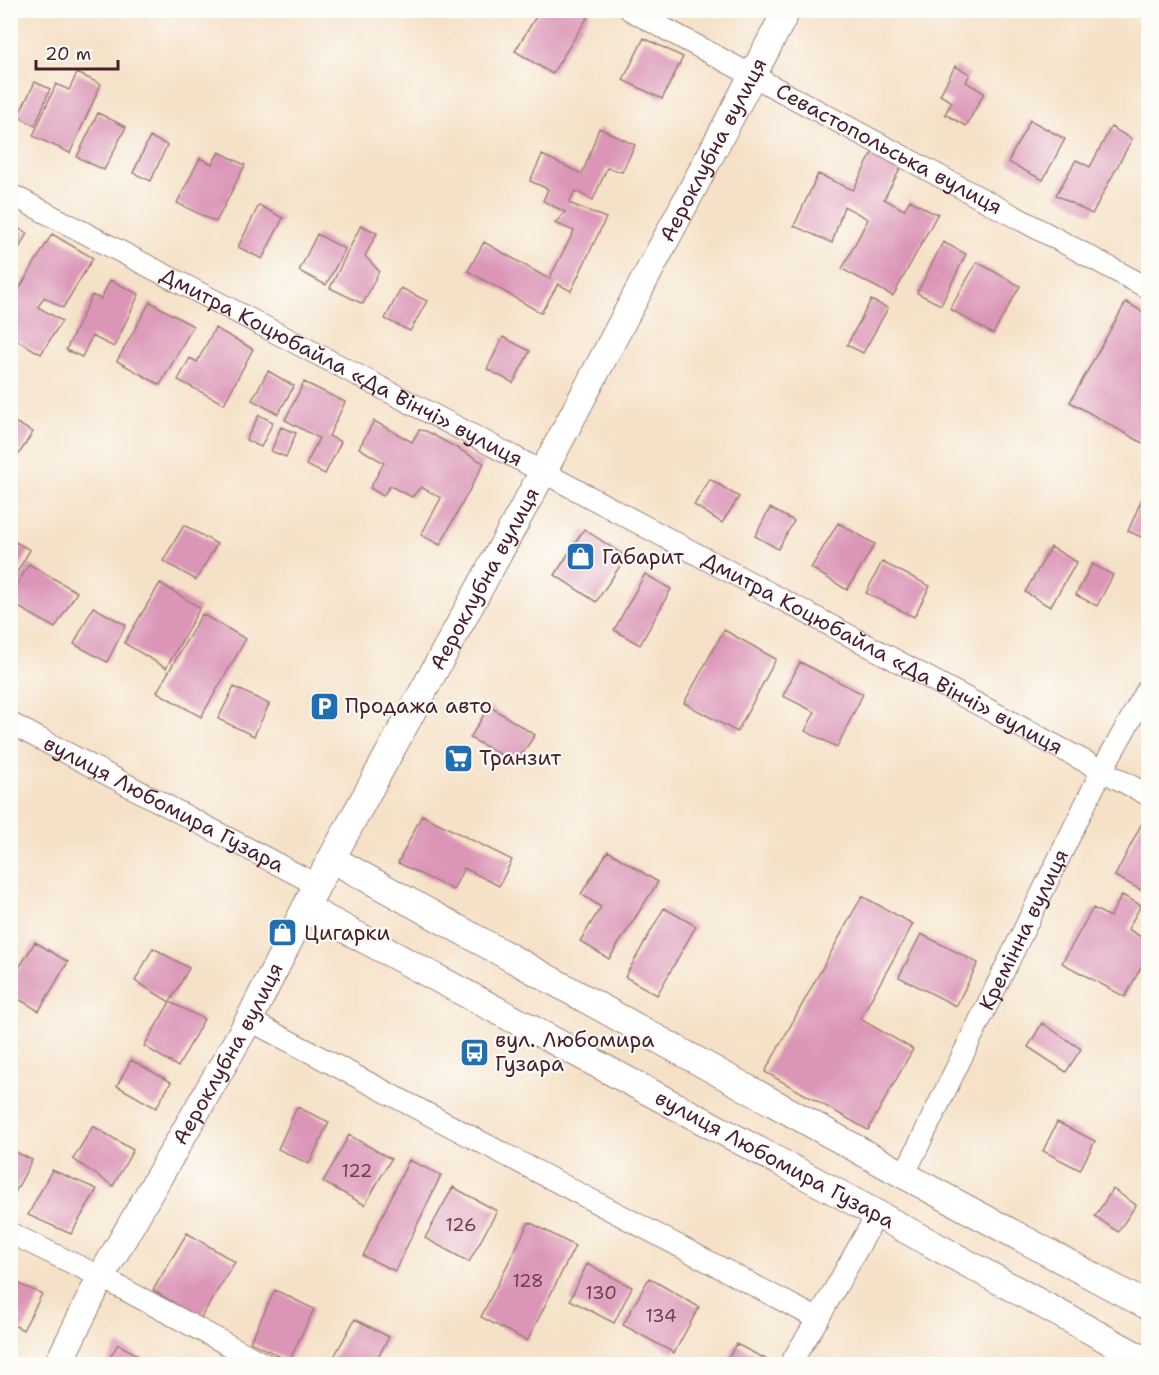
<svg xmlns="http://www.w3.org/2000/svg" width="1159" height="1375" viewBox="0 0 1159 1375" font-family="'Shantell Sans',sans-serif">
<rect width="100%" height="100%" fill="#fdfcf7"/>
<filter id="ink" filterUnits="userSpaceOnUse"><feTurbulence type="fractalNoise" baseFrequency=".0167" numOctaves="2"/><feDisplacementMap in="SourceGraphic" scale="12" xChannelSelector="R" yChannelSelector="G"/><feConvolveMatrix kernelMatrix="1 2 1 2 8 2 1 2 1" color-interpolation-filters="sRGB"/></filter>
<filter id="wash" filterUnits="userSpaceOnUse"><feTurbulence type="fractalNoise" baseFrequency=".008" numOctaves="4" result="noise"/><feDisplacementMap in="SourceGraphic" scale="24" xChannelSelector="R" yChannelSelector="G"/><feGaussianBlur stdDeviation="1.35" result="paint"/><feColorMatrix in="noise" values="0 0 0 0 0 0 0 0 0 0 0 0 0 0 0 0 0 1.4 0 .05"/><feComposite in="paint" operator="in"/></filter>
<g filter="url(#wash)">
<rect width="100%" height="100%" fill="#f5e1c7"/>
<g id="blocks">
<path fill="#db96b7" d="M540,10H589L591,12L552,74L515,51Z
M644,38L683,57L662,99L623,80Z
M955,66L970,74L966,82L984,93L966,126L945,114L952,102L940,95Z
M77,73L101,84L70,153L33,136L56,84L69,90Z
M35,82L50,89L35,126L18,116Z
M98,113L126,127L104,170L77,157Z
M1030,120L1065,139L1043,180L1008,162Z
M1111,127L1132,139L1092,214L1056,195L1076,160L1090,167Z
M599,128L635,145L622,172L607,168L593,200L575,191L569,203L606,218L571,291L558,284L541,313L468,271L484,242L549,279L574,231L555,223L565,212L543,201L548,189L530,181L542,155L582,174L588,159Z
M150,137L167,145L151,181L133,173Z
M878,142L906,158L884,199L904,210L910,200L931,212L938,213L893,296L842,269L868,219L844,206L832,243L794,226L818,174L853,190Z
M219,152L245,165L216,222L177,203L200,158L212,164Z
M259,205L283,218L262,259L238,247Z
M10,224L27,233L10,265Z
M361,225L377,233L365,256L379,271L363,304L330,288Z
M52,234L93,258L63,308L44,297L38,307L62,321L41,354L17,340L10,351V304Z
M317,234L345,249L326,285L299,271Z
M943,242L966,254L941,305L917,293Z
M977,262L1020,286L993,334L950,309Z
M110,280L139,294L114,347L92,336L82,357L66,350L92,295L101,299Z
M401,288L427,301L410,331L385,319Z
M871,300L888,308L863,353L847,345Z
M150,302L193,326L160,385L117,361Z
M1126,302L1148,315V436L1144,444L1070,402Z
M215,328L253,349L224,404L178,380L190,358L197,362Z
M503,337L530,351L513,383L487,369Z
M268,371L294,386L278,414L252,400Z
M304,382L345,402L329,436L341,442L325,474L306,465L319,438L285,420Z
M259,415L273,422L261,447L246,440Z
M11,420L33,432L10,468V422Z
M374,421L412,442L419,430L426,431L484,463L440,545L421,535L441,498L421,487L412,497L390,486L383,496L370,488L384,463L359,448Z
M281,427L296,433L286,457L271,451Z
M710,479L739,497L722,523L694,505Z
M1148,485V540L1128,531Z
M770,508L794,521L778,549L755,536Z
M838,523L875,544L847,590L811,568Z
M184,525L217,544L196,580L163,561Z
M584,529L626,557L596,602L555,575Z
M10,539L30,550L10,584Z
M1051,547L1077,562L1050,607L1025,592Z
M882,562L930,586L914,617L866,593Z
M29,564L77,592L55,628L10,602V596Z
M1092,564L1113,575L1097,606L1076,595Z
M645,574L671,589L640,645L614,630Z
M160,583L200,608L166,668L124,643Z
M93,607L126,625L107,662L74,644Z
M202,614L246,639L201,717L157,692Z
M724,630L776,659L737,732L684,703Z
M800,662L863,694L837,747L805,731L815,712L783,696Z
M234,687L269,704L254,736L218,719Z
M489,706L535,735L516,763L470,738Z
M422,815L512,860L499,886L464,868L453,890L398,863Z
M1143,821L1148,824V894L1115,876Z
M608,851L658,882L609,959L580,941L601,907L581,894Z
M1122,895L1141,905L1128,929L1148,941V954L1125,997L1062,963L1093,908L1110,917Z
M862,896L913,924L860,1019L913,1049L868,1130L765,1072Z
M664,908L696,926L657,995L625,977Z
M921,934L978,963L956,1006L899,977Z
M35,942L68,962L39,1011L10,994V982Z
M153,948L189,968L170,1002L204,1019L178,1067L144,1046L170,1002L135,981Z
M1042,1023L1081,1049L1066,1072L1028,1047Z
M131,1060L171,1082L156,1108L117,1086Z
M297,1107L329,1122L309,1164L278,1149Z
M1057,1122L1095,1141L1080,1170L1043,1151Z
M93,1126L133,1150L113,1186L73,1159Z
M349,1135L391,1159L365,1205L323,1182Z
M10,1149L32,1160L10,1202Z
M409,1160L441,1175L395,1271L363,1256Z
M52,1170L97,1189L71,1234L28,1215Z
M453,1187L497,1211L469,1262L425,1238Z
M1113,1189L1136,1205L1118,1232L1095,1216Z
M529,1222L575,1246L527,1341L481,1317Z
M187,1233L235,1262L200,1319L153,1290Z
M587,1264L632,1287L614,1323L570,1300Z
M649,1278L699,1307L674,1353L623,1325Z
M10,1280L42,1294L23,1330L10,1323Z
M275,1290L314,1309L289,1361L250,1342Z
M355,1319L389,1337L374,1364H330Z
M118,1344L139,1356L135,1364H106Z
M736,1344L766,1359L763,1364H725Z"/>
</g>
</g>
<g filter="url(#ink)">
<use href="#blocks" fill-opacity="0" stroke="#a08079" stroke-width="1.5"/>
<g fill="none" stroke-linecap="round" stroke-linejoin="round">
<defs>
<g id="minor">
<path id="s1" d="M630,10L1148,288"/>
<path id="s2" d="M10,194L543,472L1148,795"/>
<path id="s3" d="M10,723L317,885"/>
<path d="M249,1020L818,1319"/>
<path id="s4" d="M904,1175L1102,770L1148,688"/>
<path d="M10,1233L101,1277L264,1364"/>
<path d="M790,1364L818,1319L877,1214"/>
</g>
<g id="tertiary">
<path d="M332,859L904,1175L1148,1306"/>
<path id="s5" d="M306,908L877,1214L1148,1362"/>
<path id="s6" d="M58,1364L101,1277L249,1020L317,885L543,472L787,10"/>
</g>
</defs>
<use href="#minor" stroke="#a08079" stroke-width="23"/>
<use href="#tertiary" stroke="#a08079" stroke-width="29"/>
<use href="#minor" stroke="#fff" stroke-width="21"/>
<use href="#tertiary" stroke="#fff" stroke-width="27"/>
</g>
</g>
<defs>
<symbol id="shop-square" viewBox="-11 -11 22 22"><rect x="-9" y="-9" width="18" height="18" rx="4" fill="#1f6fb2" stroke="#fdfcf7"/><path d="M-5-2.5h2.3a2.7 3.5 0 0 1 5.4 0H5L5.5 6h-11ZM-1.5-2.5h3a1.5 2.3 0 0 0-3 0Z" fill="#fff"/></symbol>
<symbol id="parking-square" viewBox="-11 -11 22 22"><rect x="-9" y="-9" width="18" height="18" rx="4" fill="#1f6fb2" stroke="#fdfcf7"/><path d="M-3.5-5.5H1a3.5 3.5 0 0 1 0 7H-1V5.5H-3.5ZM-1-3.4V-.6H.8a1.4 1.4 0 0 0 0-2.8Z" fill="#fff"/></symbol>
<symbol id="supermarket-square" viewBox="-11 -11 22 22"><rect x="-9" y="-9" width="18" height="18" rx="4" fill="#1f6fb2" stroke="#fdfcf7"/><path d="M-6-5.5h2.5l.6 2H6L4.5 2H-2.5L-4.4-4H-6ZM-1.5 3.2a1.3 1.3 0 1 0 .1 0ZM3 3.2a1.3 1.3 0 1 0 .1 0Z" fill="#fff"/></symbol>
<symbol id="bus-square" viewBox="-11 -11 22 22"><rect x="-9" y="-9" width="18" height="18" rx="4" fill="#1f6fb2" stroke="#fdfcf7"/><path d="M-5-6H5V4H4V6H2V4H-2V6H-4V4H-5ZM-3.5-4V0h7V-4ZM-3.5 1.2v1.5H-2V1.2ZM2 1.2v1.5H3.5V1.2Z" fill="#fff"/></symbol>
</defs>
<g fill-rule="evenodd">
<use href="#shop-square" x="564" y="540" width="33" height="33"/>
<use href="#parking-square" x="308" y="690" width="33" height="33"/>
<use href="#supermarket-square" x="442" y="742" width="33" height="33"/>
<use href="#shop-square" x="266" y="916" width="33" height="33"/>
<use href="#bus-square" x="458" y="1036" width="33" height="33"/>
</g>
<g text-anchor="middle" stroke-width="4.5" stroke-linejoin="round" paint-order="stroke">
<g font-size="18" fill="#6e3d4e">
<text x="357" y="1177">122</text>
<text x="461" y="1231">126</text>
<text x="528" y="1287">128</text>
<text x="601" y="1299">130</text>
<text x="661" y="1322">134</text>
</g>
<g font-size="21" fill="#4a1f2b" stroke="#fdfcf7">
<text dy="7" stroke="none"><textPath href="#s6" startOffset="1380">Аероклубна вулиця</textPath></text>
<text dy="7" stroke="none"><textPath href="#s1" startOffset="294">Севастопольська вулиця</textPath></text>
<text dy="7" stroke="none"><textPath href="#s2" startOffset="374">Дмитра Коцюбайла «Да Вінчі» вулиця</textPath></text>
<text dy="7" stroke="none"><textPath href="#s6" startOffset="894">Аероклубна вулиця</textPath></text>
<text dy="7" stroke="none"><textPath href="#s2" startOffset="986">Дмитра Коцюбайла «Да Вінчі» вулиця</textPath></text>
<text dy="7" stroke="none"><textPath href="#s3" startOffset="174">вулиця Любомира Гузара</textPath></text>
<text dy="7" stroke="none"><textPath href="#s4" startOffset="273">Кремінна вулиця</textPath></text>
<text dy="7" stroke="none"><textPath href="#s6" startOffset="354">Аероклубна вулиця</textPath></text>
<text dy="7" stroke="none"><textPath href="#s5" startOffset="532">вулиця Любомира Гузара</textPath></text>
</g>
<g font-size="21" fill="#4a1f2b" stroke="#fdfcf7" text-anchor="start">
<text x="602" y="564">Габарит</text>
<text x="345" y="713">Продажа авто</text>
<text x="479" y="765">Транзит</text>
<text x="304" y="940">Цигарки</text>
<text x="495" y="1047">вул. Любомира<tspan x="495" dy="24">Гузара</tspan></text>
</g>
</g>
<rect width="1159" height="1375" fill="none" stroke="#fdfcf7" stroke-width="36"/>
<path d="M36 60v9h82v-9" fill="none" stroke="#4a1f2b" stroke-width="3"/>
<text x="45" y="60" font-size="18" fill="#4a1f2b" stroke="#fdfcf7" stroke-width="4.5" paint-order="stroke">20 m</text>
</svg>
